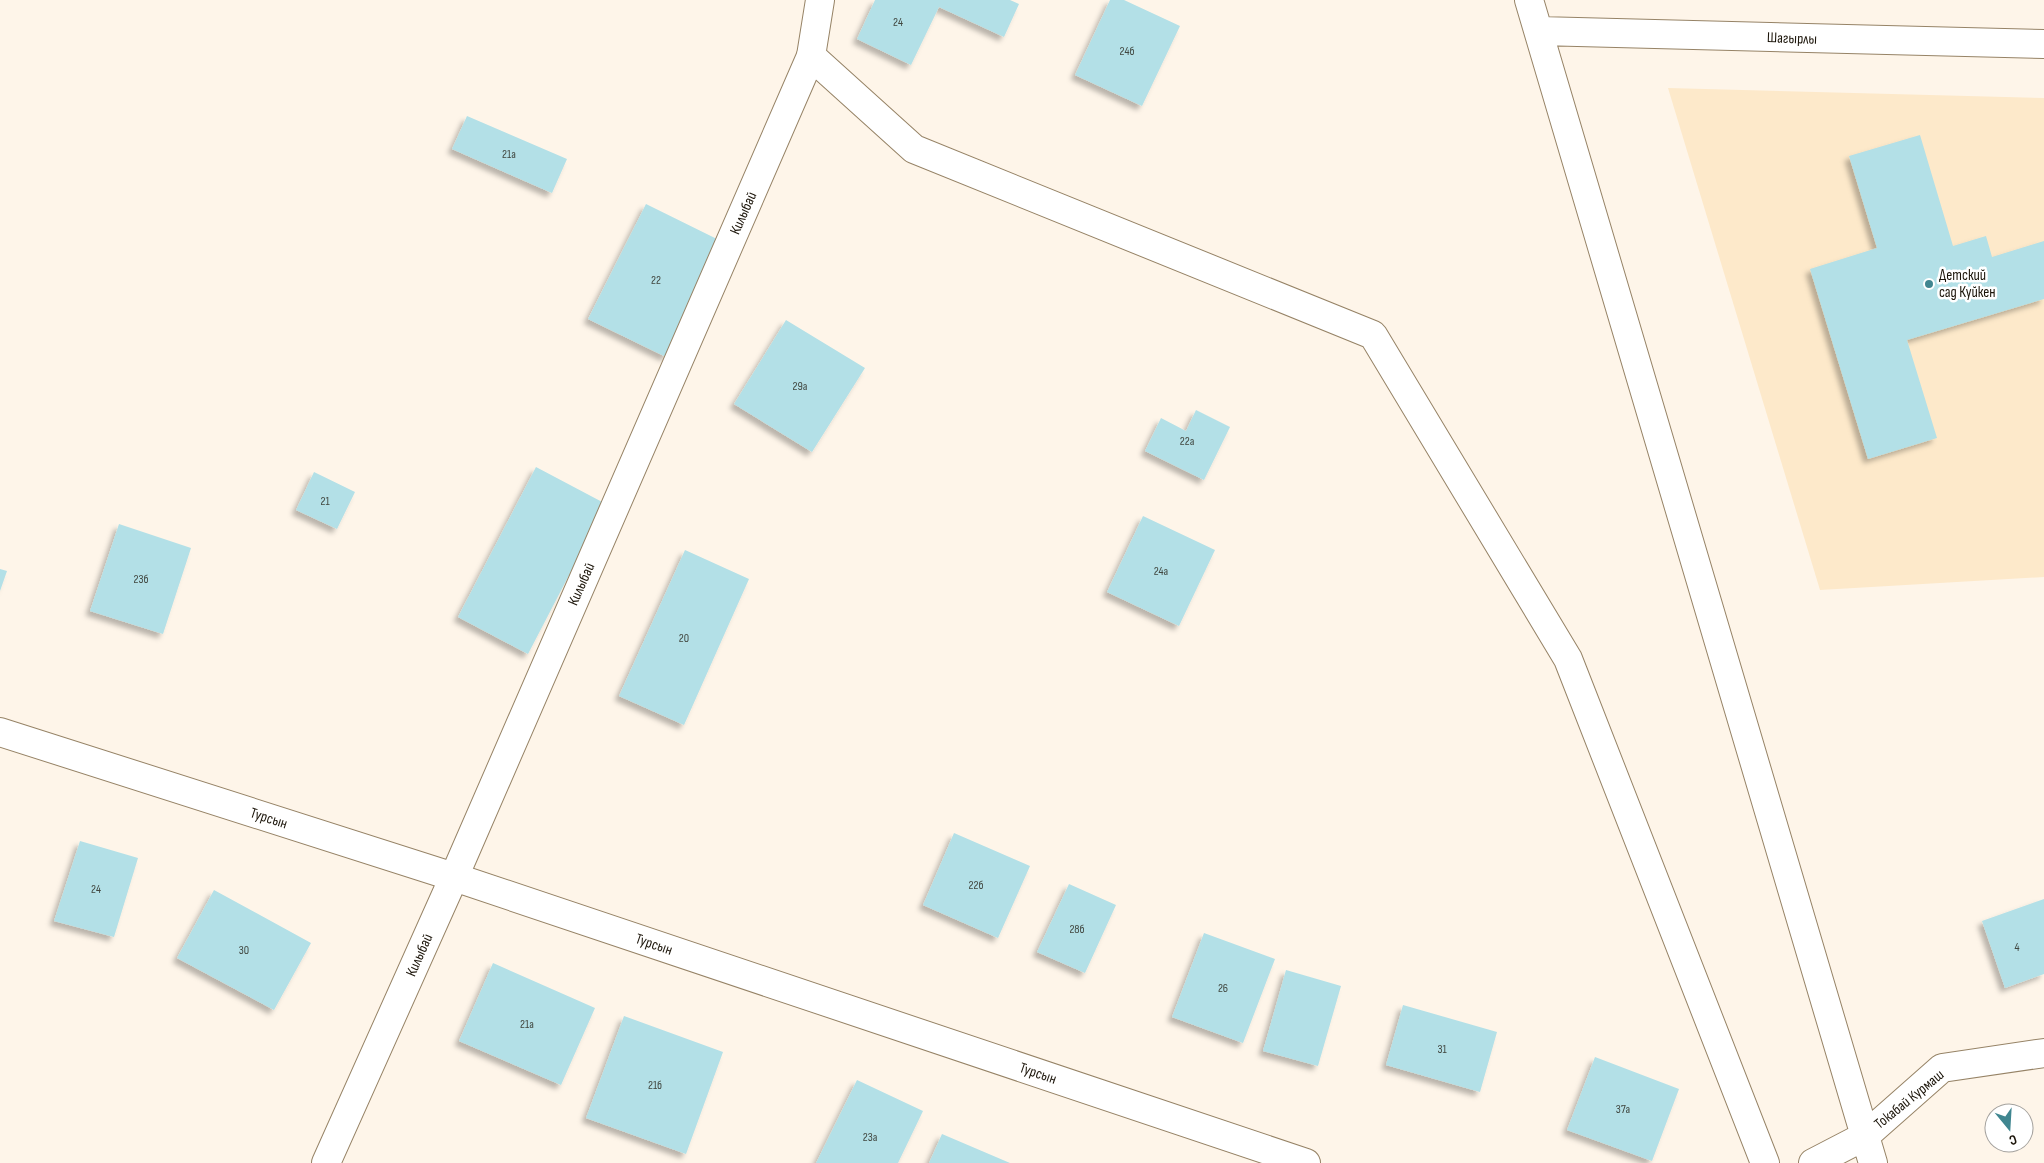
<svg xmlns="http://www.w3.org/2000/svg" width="2044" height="1163" viewBox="0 0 2044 1163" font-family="'Sofia Sans Condensed',sans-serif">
<defs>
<filter id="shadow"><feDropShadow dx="-4.5" dy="4.5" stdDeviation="2.5" flood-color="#0004"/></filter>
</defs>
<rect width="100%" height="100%" fill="#fef5e9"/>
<path fill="#fde9ca" d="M1668,88L2044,98V577L1820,590Z"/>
<path fill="#b3e0e7" filter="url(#shadow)" d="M875,0H1010L1019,4L1004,37L939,7L911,65L857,39Z
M1110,0H1124L1180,26L1142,106L1075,75Z
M467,116L567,159L552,193L452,149Z
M1920,135L1953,246L1986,236L1992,257L2044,241V299L1907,340L1937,438L1868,459L1810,269L1877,248L1849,156Z
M646,204L723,242L666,357L588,319Z
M786,320L865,368L812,452L734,404Z
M1196,410L1230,427L1204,480L1145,451L1161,418L1186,431Z
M536,467L606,504L528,654L458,617Z
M314,472L355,492L337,529L296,510Z
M1143,516L1215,550L1179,626L1107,592Z
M119,524L191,548L163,634L90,611Z
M685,550L749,579L684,725L619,696Z
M0,569L7,571L0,591Z
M954,833L1030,866L998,938L923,905Z
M80,841L138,858L114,937L54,921Z
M1069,884L1116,905L1085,973L1037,952Z
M214,890L311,943L274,1010L177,958Z
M2044,899V974L2005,988L1982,921Z
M1204,933L1275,959L1243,1043L1172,1017Z
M493,963L595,1008L561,1085L459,1041Z
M1286,970L1341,986L1318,1066L1263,1051Z
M1403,1005L1497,1032L1480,1092L1386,1065Z
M624,1016L723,1052L686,1154L586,1118Z
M1595,1057L1679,1089L1652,1161L1567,1130Z
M857,1080L923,1111L898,1163H816Z
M942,1134L1010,1163H929Z"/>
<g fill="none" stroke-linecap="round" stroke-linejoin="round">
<defs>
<path id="minor" d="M1529,0L1873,1163
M1539,31L2044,44
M811,56L914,149L1373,335L1568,659L1765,1163
M0,732L454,877L1306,1163
M1813,1163L1865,1136L1942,1068L2044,1053"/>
<path id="tertiary" d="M326,1163L454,877L811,56L820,0"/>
</defs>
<use href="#minor" stroke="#968366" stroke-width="30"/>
<use href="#tertiary" stroke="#968366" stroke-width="30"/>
<use href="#minor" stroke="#fff" stroke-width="28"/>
<use href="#tertiary" stroke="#fff" stroke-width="28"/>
</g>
<circle fill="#408690" stroke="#fff" stroke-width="2" cx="1929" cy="284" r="5"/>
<g text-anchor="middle" stroke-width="5" stroke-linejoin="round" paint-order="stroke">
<g font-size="12" fill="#414740">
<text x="898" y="26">24</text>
<text x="1127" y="55">24б</text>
<text x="509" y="158">21а</text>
<text x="656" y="284">22</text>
<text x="800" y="390">29а</text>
<text x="1187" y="445">22а</text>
<text x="325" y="505">21</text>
<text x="1161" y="575">24а</text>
<text x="141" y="583">23б</text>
<text x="684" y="642">20</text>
<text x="976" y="889">22б</text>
<text x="96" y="893">24</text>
<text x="1077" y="933">28б</text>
<text x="2017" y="951">4</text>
<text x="244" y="954">30</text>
<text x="1223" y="992">26</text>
<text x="527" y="1028">21а</text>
<text x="1442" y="1053">31</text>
<text x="655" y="1089">21б</text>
<text x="1623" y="1113">37а</text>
<text x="870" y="1141">23а</text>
</g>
<g font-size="15" fill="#1b1409" stroke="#fff">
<text transform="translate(1792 38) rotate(2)" y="5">Шагырлы</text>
<text transform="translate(743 213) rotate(-66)" y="5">Килыбай</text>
<text transform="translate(581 584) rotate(-66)" y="5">Килыбай</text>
<text transform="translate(269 818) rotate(18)" y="5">Турсын</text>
<text transform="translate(654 944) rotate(19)" y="5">Турсын</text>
<text transform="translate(419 955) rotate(-66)" y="5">Килыбай</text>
<text transform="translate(1038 1073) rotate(19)" y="5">Турсын</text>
<text transform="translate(1909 1099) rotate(-39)" y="5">Токабай Курмаш</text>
</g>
<g font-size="15" fill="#1b1409" stroke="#fff" text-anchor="start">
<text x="1939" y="280">Детский<tspan x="1939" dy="17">сад Куйкен</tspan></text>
</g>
</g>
<g transform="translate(2009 1128) rotate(162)"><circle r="24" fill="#ffffff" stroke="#a4a19d"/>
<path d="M0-4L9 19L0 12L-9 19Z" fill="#408690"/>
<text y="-8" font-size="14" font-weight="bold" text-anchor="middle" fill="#1b1409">С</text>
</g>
</svg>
